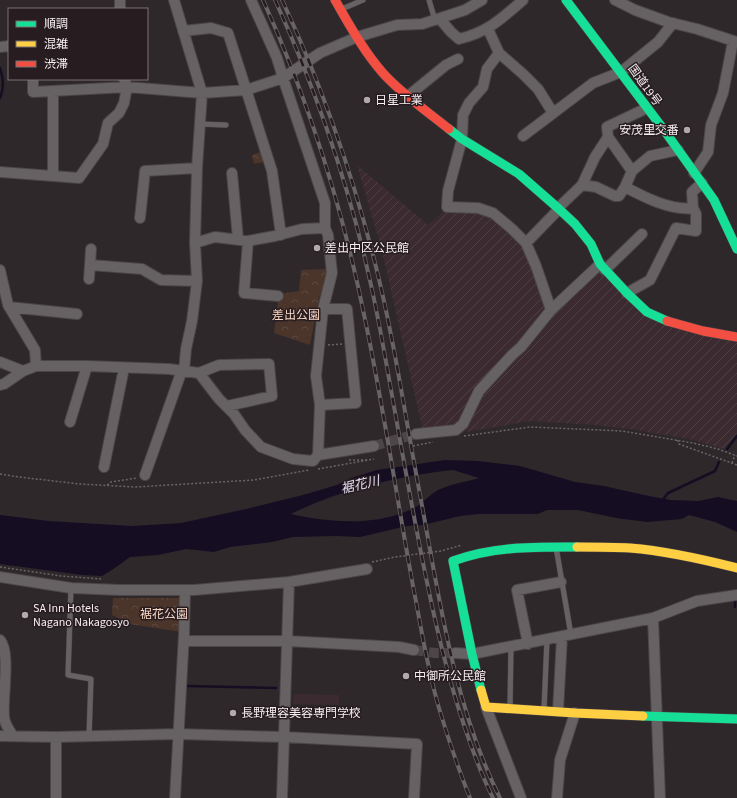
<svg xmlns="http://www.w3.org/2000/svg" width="737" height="798" viewBox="0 0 737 798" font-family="'Source Sans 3','Noto Sans JP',sans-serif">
<defs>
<pattern id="industrial-furrows" width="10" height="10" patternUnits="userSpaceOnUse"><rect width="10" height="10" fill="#3b2b31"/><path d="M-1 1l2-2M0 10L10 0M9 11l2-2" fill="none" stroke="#4e4045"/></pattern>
<pattern id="park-crowns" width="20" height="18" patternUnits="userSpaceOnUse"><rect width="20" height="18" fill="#4b3429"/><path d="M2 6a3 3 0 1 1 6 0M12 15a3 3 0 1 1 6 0" fill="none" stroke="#5d483e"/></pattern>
</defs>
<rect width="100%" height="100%" fill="#2e282b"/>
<path fill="#3b2b31" d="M294,694L339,695V705L293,704Z"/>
<path fill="url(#industrial-furrows)" d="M357,165L428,225L446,209L492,214L524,244L548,310L474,390L458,425L423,431L382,251Z
M599,268L637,311L737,342V433L724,449L694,440L631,429L596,425L530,421L466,432L479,397L558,305Z"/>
<path fill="url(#park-crowns)" d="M261,152L264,162L254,164L252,155Z
M326,269V282L319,297L310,345L274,333L279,294L299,291L301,270Z
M113,598H182L181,632L130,624L112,615Z"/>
<path fill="#150e23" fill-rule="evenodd" d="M445,460L478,461L520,466L575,482L604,486L649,496L671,500L698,501L718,497L737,501V532L715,522L689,515L682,519L647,522L616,518L578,510H547L538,514H479L460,516L423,525L407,526L360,537L336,536L293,537L272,542L230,547L214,552L186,549L158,555L130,557L112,570L102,576L82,575L0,564V515L49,521L132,526L181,523L246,509L303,495L337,485L351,478L377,470ZM453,470L479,478C465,482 451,484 438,490C431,494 425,500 419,505C415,508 410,510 405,512C370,526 327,522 291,514C336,491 402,475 453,470Z"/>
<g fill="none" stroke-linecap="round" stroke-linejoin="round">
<path stroke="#150e23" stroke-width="2.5" d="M0,68C3,77 4,89 0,98
M727,449L737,436
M662,501L668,493L715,471L719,462
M735,600V607
M187,686L276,688"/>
<path stroke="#4c4649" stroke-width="10" stroke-dasharray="10 5" stroke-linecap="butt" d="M374,446L416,434
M414,650L435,653H455"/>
<defs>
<path id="lane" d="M429,0L435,20
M342,9L363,0
M200,124L226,125
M556,547L571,635
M71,588L68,675L91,679L89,736
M510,708L511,647
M544,709L547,640"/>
<path id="street" d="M174,0L202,93L197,168L195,243L197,281L192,321L186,349L184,371
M251,0L277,58L283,78L320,53L357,37L397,25L422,24L465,10L482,0
M615,0L635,10L668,22L697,29L737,42
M120,9V0
M440,19L451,32L459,39C488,32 501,19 523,0
M488,29L499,53L523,74L538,89L553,113
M183,31L211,28L228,33L272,171L281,235
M0,47L9,46
M499,53L487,69L483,87L469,103L463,115L462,139L448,191L447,207L478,208L493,213L512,229L526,243L536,266L551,310
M33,79V92L127,87L202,93L246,90L283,78L325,203V228
M408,96L446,65L458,59
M523,136L593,83L621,72L658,42L673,23
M632,171L608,137L607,127L647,108
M0,172L53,176V91
M232,173L238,239
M694,173L708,152L711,125L723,93L733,41
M53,176L79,178L103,144L108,123L119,113L124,103L127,87L124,79
M582,185L596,187L615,196H619L625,187L632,171L650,156L678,150
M625,187C644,197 671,211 693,208
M558,208L582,185L595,157L608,137
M140,218L145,171L197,168
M248,241L244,293L278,296
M195,243L215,237L248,241L275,236L302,229L325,228L328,235L332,273L323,309L318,357L316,376L320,405L318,455L313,461L293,459L261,447L245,430L234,414L219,399L199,373
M526,243L559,209
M91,249L90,265L142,269L161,280L197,281
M0,270L8,305L35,350L36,366
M605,270L642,234
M89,279L90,265
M627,293L650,280L676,228L696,231V214L693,208L692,192L702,183
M9,307L77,314
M0,362L23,371L36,366H87L169,369L199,373L219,365L269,364L272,396L227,406
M0,385L4,384L23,371
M320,405L356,403L347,309H323
M70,422L87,366
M416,434L456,430L463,424L479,391L512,355L521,347L551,310L600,264
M318,455L374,446
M104,467L124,368
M145,475L182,370
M0,577L71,588L119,590H194L289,582L367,569
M653,618L697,601L737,595
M0,640C11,652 2,699 4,716C4,723 9,730 13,736
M184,641H288L399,647L414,650
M528,644L517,590L561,582
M455,653L472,654L653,618L660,798
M486,707L521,798
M558,711L562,637
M0,736L56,737L178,734L285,737L417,744L414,798
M56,798V737
M175,798L184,634L185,590
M282,798L289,582
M557,798L560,760L575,713"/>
<path id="fast" d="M566,0L664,130L714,200L737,249
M449,129L462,139L519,174L559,209L575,224L591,244L600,264L627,293L647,312L667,321
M481,690L472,654L453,561C494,546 534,547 577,547
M643,716L737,719"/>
<path id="slow" d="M577,547C595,547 613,547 630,548C666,551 702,559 737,568
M481,690L486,707L575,713L643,716"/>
<path id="jam" d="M335,0C349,24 363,50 382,72C399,92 428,112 449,129
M667,321L703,331L737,337"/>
</defs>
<use href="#lane" stroke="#4b4548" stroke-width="6"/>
<use href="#street" stroke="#4b4548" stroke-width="12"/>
<use href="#fast" stroke="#4b4548" stroke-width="10"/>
<use href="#slow" stroke="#4b4548" stroke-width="10"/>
<use href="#jam" stroke="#4b4548" stroke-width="10"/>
<path stroke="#6a6567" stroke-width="1.5" stroke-dasharray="2 2" stroke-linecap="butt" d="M328,345L342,344
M464,436L530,427L622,431L693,443L718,449L737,456
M677,440L679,444L737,465
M413,446L433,442
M349,460H368
M732,463L735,455
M318,469L374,459
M0,474L19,477L80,484L135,487L254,480L309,470
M107,485L111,482L137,478
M372,562L395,557L441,551L462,545
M0,567L61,576L101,579"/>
<use href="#lane" stroke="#666163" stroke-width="5"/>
<use href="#street" stroke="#666163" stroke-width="10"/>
<use href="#fast" stroke="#16e098" stroke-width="9"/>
<use href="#slow" stroke="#ffcf43" stroke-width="9"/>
<use href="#jam" stroke="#f24e42" stroke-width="9"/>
<defs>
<path id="rail" d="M263,0C310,104 344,213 366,324C384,411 397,499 413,586C421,626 427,668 439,708C448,738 458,768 470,798
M275,0C323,105 359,216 380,329C396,415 410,502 428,587C438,635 449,682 465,728C473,752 482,776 493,798
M282,0C321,83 351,170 374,259C393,333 404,409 418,484C438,589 452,702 500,798"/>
</defs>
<use href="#rail" stroke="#686465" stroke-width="4"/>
<use href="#rail" stroke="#271c20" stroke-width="2.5" stroke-dasharray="8" stroke-linecap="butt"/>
</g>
<g fill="#b1a9ac" stroke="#271c20" stroke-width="1.5">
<circle cx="367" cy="100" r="4"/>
<circle cx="687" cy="130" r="4"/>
<circle cx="317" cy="248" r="4"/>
<circle cx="25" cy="615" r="4"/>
<circle cx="406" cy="676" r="4"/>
<circle cx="233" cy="713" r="4"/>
</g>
<g text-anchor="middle" stroke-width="3" stroke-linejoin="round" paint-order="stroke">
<g font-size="12" fill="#f7eff2" stroke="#271c20">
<text transform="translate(645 85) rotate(54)" y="4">国道19号</text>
</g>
<g font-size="12" fill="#f7eff2" stroke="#271c20" text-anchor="start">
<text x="375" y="104">日星工業</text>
<text x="679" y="134" text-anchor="end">安茂里交番</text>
<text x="325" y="252">差出中区公民館</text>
<text x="33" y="612">SA Inn Hotels<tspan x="33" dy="14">Nagano Nakagosyo</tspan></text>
<text x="414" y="680">中御所公民館</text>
<text x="241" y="717">長野理容美容専門学校</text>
</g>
<g font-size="12" fill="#f9d6c4" stroke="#271c20">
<text x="296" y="319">差出公園</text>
<text x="164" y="618">裾花公園</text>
</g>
<g font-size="13" font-style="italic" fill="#e6e0f7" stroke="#271c20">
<text transform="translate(360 484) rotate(-13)" y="5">裾花川</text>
</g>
</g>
<rect x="8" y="8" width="140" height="72" fill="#271c20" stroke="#7a7074"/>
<rect x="16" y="21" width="20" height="6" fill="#16e098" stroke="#7a7074"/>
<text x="44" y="28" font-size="12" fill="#f7eff2">順調</text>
<rect x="16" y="41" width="20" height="6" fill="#ffcf43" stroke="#7a7074"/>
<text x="44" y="48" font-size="12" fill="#f7eff2">混雑</text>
<rect x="16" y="61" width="20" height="6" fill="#f24e42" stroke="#7a7074"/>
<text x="44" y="68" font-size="12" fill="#f7eff2">渋滞</text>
</svg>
